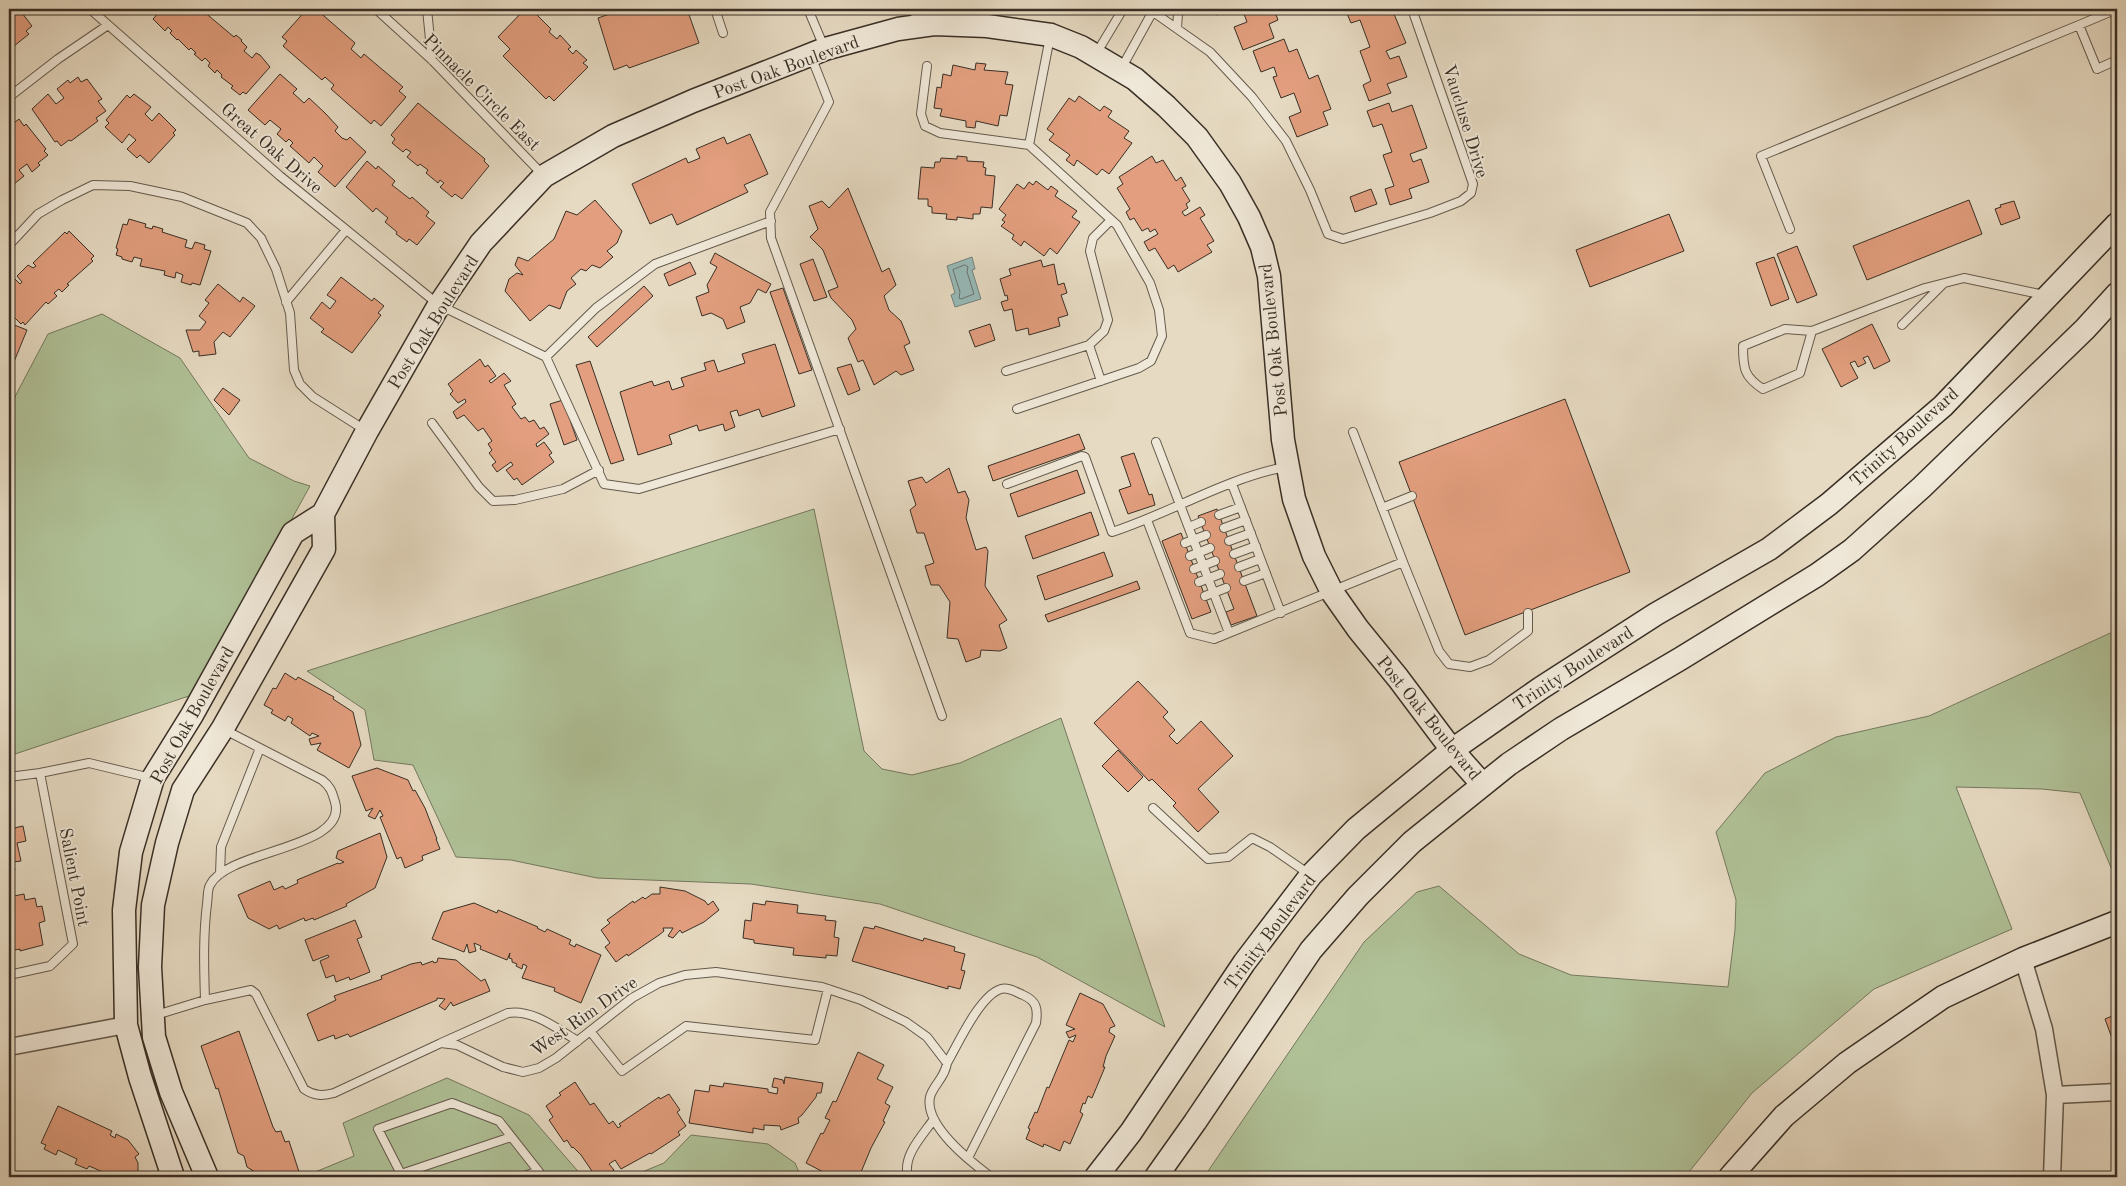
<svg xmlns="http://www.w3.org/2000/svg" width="2126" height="1186" viewBox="0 0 2126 1186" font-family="'Old Standard TT',serif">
<rect width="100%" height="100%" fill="#e6dac2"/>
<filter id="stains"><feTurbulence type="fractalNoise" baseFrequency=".004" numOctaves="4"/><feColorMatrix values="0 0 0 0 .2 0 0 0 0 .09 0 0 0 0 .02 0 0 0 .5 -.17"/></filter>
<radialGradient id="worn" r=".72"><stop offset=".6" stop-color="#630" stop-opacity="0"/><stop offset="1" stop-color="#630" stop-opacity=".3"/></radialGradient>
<path fill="#b0c197" stroke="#74785e" d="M102,314L180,358L249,458L294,481L310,486L195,694L9,756V408L48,334Z
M814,509L864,751L882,769L912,775L960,763L1061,718L1165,1027L1037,957L880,904L751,884L597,878L511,860L456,857L413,765L374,760L365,710L307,671Z
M2117,630V882L2080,793L2042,789L1956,787L2012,929L1874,989L1752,1093L1685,1177H1204L1364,942L1417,892L1439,886L1519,954L1571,975L1728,987L1735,930L1736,900L1716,832L1765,773L1836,737L1929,716Z
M447,1078L529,1115L583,1177H303L354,1156L343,1123Z
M691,1135L768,1144L795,1163L801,1177H630L664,1163Z"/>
<path fill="#97bab8" stroke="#71827d" d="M972,257L975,269L972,270L981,299L955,307L951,295L955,293L947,266Z"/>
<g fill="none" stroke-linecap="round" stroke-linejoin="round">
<path stroke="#68746e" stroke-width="1" d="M965,265L968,267L967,272L974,294L961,299L959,298L960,292L953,270Z"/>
</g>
<path fill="#e29e7e" stroke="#392f25" d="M9,9H19L32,26L26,31L29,34L9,50Z
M162,9H203V11L234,37L236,35L242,40L241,41L247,47L244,51L252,58L256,53L260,55L270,67L246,94L243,92L240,95L231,88L233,86L221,77L222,75L217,70L215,73L208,66L210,63L205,58L202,61L194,54L196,53L191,48L189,50L178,39L177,40L170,33L172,31L168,27L165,31L153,19Z
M307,9L312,13L316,9L355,43L351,49L361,58L364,54L403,87L399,91L406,97L381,126L374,120L371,124L331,89L334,85L325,77L322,80L283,46L287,41L282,37Z
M525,9H531L551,29L549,32L557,39L560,35L571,47L568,49L573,54L576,50L587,60L583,63L588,67L554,101L549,96L546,99L503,56L510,49L498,37Z
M624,9H687L699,43L629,68L627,65L614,70L598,18Z
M1214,9H1231L1216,15Z
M1256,9H1274L1278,20L1269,24L1274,38L1243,50L1234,27L1247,22L1244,14Z
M1345,9H1392L1406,43L1386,51L1390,59L1399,56L1407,77L1387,84L1391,93L1369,101L1363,85L1371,81L1360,51L1370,47L1360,20L1351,23Z
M1284,39L1289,52L1297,49L1309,79L1318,75L1331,109L1323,112L1328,125L1297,137L1289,117L1301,112L1294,93L1281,98L1273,77L1277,76L1274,67L1261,72L1253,51Z
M976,63L986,64L984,70L1008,72L1005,84L1013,85L1007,116L1000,115L998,126L976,121L975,128L966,127V121L940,116L942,109L934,108L937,87L941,88L943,74L951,76L953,65L975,70Z
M280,74L297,89L293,93L304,103L309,98L325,113L338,127L335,131L342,138L347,140L350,137L366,152L335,187L318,172L323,166L314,157L309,163L290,146L293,143L289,139L286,142L277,134L281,129L270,120L265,125L248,110Z
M78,77L81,82L87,79L102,99L98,101L106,111L96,118L98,121L71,141L69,140L61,146L57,141L55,142L32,109L48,94L56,104L64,98L57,89L68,80L70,83Z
M134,94L151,107L145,114L152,121L159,113L176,130L173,133L175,135L149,163L140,155L137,158L127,149L136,140L129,134L122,143L105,127L109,123L106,120L127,95L130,98Z
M1079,96L1100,111L1104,106L1112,111L1108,117L1129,131L1124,138L1132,143L1109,174L1102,169L1097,175L1077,160L1074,166L1066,160L1070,155L1049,140L1054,134L1047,129L1069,98L1075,102Z
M418,103L485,159L484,161L489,166L462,199L455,194L452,197L440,187L444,183L440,180L438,183L426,173L428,170L420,164L418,166L407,157L411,152L406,149L403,152L392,143L395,139L391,135Z
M1389,103L1392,112L1412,105L1427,148L1410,154L1413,162L1421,159L1429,182L1409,189L1412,198L1390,205L1385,189L1394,186L1383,155L1392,152L1382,124L1373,127L1367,111Z
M19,119L24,126L26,124L46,149L44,151L48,155L38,163L40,165L32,172L27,164L19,170L24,176L14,184L12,181L9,184V123L10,126Z
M750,134L768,174L744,185L748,192L677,225L672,214L650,224L632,184L686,158L688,163L700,158L696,149L724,137L727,144Z
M957,156L967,157V161L984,162L983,167L986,168L985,175L995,176L992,208L981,207L980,214H973V219L957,217V220L946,219L947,214L932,213V207L928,206V199H918L921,167L934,168L935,162H940L941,158L957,159Z
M1152,156L1156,163L1163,160L1176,181L1181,177L1186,186L1182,188L1190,201L1186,204L1188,208L1182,212L1185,216L1200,207L1205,215L1200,218L1214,241L1207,245L1212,252L1178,272L1174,265L1168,269L1155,248L1149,251L1144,242L1158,234L1155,229L1150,232L1148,228L1142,231L1134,218L1130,220L1126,212L1130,209L1117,188L1123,184L1119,177Z
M367,161L376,169L378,166L395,181L392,185L410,199L412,197L429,212L426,216L435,223L417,245L409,239L407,242L396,234L397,232L385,222L388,218L376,208L373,212L346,187Z
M1036,181L1048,190L1051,186L1058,191L1055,196L1077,211L1072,217L1080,222L1057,254L1050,248L1044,256L1024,241L1021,246L1012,239L1014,235L1001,226L1005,222L1002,220L1006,215L999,209L1017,184L1024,189L1029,182L1033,185Z
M848,188L882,272L889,268L896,285L884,296L889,310L901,321L910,343L904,346L914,370L901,375L896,371L874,385L863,360L858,362L848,338L856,329L852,320L831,298L828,291L838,287L823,250L810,237L818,229L809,206L822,201L829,208Z
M1371,189L1377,204L1355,212L1350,197Z
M595,200L622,231L617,243L607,251L613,257L600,268L592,265L586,271L581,269L571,278L576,284L567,291L560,309L549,305L530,321L505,291L509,279L517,273L523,275L515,265L518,257L528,261L554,239L566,211L577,215Z
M1969,200L1982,234L1867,280L1853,246Z
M2014,201L2020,218L2001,225L1995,209L2001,207L2000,205Z
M1669,214L1684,251L1590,287L1576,250Z
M129,219L146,224L145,227L152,229L153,226L163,229L162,232L187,240L185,247L192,249L195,242L205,245L204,249L211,251L200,285L192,283L191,285L181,282L183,275L176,272L175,278L164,275L165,271L140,266L142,259L134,257L132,262L122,259V257L116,255L118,249L116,248L123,224L127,225Z
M69,231L94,256L91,259L93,261L67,284L69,285L62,292L59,289L54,293L57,296L48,304L46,302L25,325L23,322L21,324L9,312V282L13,277L20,284L22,282L17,276L28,265L33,268L36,266L33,263L65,232L67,234Z
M1797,246L1817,295L1797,303L1777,254Z
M715,253L771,284L766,293L758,289L750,303L740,307L745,322L727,329L723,319L711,313L702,316L696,297L709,292L707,285L717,267L710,263Z
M1774,257L1789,299L1771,306L1756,263Z
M813,259L827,297L814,301L800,264Z
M1041,260L1043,267L1054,264L1058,285L1064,283L1067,293L1061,295L1068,315L1058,318L1060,326L1029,335L1028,328L1016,331L1012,309L1004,311L1001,302L1008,300L1007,295L1005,296L1000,279L1011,275L1009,269Z
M690,262L696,274L669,286L664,274Z
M341,277L372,301L374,298L384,306L378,313L381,315L352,353L321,332L324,329L310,318L322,302L330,309L336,301L327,295Z
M218,284L240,302L243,297L255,306L230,337L223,332L214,342L216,354L199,356V351L193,352L186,330H200L206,322L199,316L209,303L205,300Z
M644,286L653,296L597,347L588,337Z
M783,288L812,370L799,374L770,292Z
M9,323L27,330L9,374Z
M990,324L995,340L975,347L969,331Z
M1872,324L1890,361L1874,369L1868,356L1863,358L1866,363L1858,367L1855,361L1850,363L1858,378L1841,387L1822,349Z
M775,344L795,406L762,417L759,409L739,416L737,410L730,412L735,427L725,431L723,424L699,431L697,425L669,435L672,444L638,455L620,392L652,381L654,386L669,381L672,390L684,386L681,378L706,370L704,363L714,360L718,372L745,363L742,354Z
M480,359L485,367L488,365L496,376L489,381L491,383L504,373L511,381L504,385L516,404L512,407L521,419L525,417L529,422L534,420L540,429L544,427L549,434L536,444L537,447L544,442L552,453L549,455L554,462L522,485L517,478L514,480L506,470L513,465L511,462L497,472L492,465L496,462L489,453L492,450L488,444L492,441L483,428L478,431L464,415L457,419L453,412L466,402L465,399L458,403L450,394L453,391L448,384Z
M590,361L624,460L611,464L576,365Z
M851,364L860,390L848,395L837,368Z
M223,388L240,400L229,415L214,400Z
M1565,399L1630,572L1465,635L1399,462Z
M563,400L577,440L564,445L550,404Z
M1079,434L1085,449L993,481L988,466Z
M1134,453L1149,495L1152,494L1155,505L1128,514L1119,490L1131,486L1121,457Z
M949,468L958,493L965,491L969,500L966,518L976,550L986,547L988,551L985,586L1007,620L999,625L1007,648L1000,651L981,650L980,657L966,662L958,639L947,638L950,602L939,585H931L925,566L934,563L924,533H917L910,510L916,505L908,481L922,477L926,483Z
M1077,470L1085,493L1018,517L1010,494Z
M1217,509L1257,616L1231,625L1226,612L1234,609L1198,516Z
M1091,512L1099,535L1033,559L1025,536Z
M1181,533L1211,612L1192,619L1162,541Z
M1104,552L1113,576L1045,600L1037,576Z
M1137,581L1140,589L1048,622L1045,615Z
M285,673L296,680L298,677L334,697L333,699L353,712L361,745L349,768L317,750L321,743L311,745L309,739L319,736L312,733L310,736L291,723L293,719L288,716L285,721L271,713L273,710L264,705L273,688L276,689Z
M1138,681L1168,712L1163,717L1175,730L1169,736L1177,744L1201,721L1233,756L1198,789L1219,812L1198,832L1173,806L1176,803L1152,779L1149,781L1094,723Z
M1118,750L1143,777L1128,792L1102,766Z
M377,768L408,780L413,791L415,790L425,808L437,839H436L440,849L422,856L423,860L405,868L401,857L397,859L380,817L383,816L380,810L375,819L368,816L373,808L366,811L352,776Z
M11,811L14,828L23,826L26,841L17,843L21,861L13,862L15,870L9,871V812Z
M380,833L387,857L375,888L346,904L347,906L314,920L313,918L305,921L304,918L279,929L277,925L269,929L248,918L238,895L270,881L274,890L283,886L285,889L298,883L297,880L338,863L339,864L344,862L336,858L338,851Z
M660,887L685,891L705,901L708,905L713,901L719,910L704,922L682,933L680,930L673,938L668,936L673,928H663L664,931L659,935L628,956L627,954L616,962L605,947L610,943L601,930L610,923L607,920L633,901L634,903L643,897L645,899L652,894H660Z
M24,894L25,900L35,898L37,907L42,906L45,921L39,923L43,945L20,951V949L10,951L9,897Z
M766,901L798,905L797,913L826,916L825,920L836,921L834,937L839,938L837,956L826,955V958L793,955L794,948L754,943V940L743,938L745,920L751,921L753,903L765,905Z
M474,903L497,913L498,910L538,927L537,928L545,932L547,929L571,940L569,944L575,947L576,944L601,955L581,1003L554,991L555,988L522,978L527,966L523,964L522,969L516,966L517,964L512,962V959L509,958L510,953L507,960L480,949L481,946L474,943L476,951L469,953L467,944L464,952L432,939L443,912Z
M355,920L362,937L357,939L370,972L350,980L349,977L336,982L334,975L326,978L320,961L329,957L328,955L313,961L305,940Z
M875,926L923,941L924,938L955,947L954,951L965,954L961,970L965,971L960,989L948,986V989L852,961L864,927L874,929Z
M438,958L456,960L481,981L485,979L490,991L453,1006L451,1002L445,1010L439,1006L445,999L437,998V1000L350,1037L348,1034L335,1039L334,1035L318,1041L307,1014L336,1000L334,996L382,979L381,976L411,964L421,962L422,965L433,961L434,963L437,962Z
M1080,993L1103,1004L1115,1026L1110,1028L1109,1032L1115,1036L1106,1056L1103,1067H1105L1092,1098L1088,1096L1085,1104L1083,1103L1080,1112L1083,1114L1070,1144L1064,1141L1060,1151L1044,1144L1043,1147L1026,1139L1030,1129L1028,1128L1035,1112L1037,1113L1047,1087L1049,1088L1069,1040L1073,1042L1076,1035L1069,1038L1066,1032L1075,1029L1066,1025Z
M2117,1014V1052L2105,1019Z
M239,1031L273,1127L276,1132L281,1131L285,1142L289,1141L300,1175L295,1177H263L247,1167L244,1156L238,1153L218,1088L216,1089L201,1046Z
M858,1052L884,1065L877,1079L893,1087L885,1103L890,1106L883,1121L885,1122L871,1148L859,1177H833L806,1163L821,1133L823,1134L830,1120L825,1118L833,1101L836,1102Z
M785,1077L823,1083L821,1093H817L816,1097L802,1115L798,1118L799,1123L781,1130L780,1126L764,1125V1130L753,1128V1133L689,1123L695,1090L709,1092L710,1085L723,1087L724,1083L768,1089V1092L777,1094L778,1088L772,1087L774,1078L783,1080L784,1084Z
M575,1082L590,1105L594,1103L609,1124L613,1121L618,1128L621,1126L619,1124L659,1097L660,1099L669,1094L680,1110L677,1112L686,1126L678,1132L680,1135L651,1154L650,1153L621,1169L615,1160L609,1164L614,1170L604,1177H596L581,1155L573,1147L572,1148L567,1140L564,1142L549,1120L553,1117L546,1106L561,1095L559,1093Z
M58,1106L112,1131L110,1135L115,1138L116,1134L128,1140L139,1154L135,1157L138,1163V1177H100L103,1172L89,1166L87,1169L75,1164L77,1159L58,1150L56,1155L44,1149L46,1145L41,1143Z"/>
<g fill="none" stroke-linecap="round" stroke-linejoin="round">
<defs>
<path id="lane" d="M90,9L280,176L439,305L546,357L596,308L655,264L771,221
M376,9L432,60L543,175
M427,9L432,60
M715,9L723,33
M808,9L824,47
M915,9L916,24
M939,9L940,22
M1149,9L1210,52L1252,97L1286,141L1310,190L1328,234L1343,239L1430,213L1461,201L1471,193L1473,184L1412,9
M1177,9L1178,14L1177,28
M2079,25L2117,9
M1096,54L1123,9
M811,56L829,102L770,212L771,238L942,716
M927,66L921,114L925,126L940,133L1029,145
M1121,69L1153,11
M9,97L58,59L108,25
M1790,229L1761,156L2079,25L2097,69L2117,60
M9,245L38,214L62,200L93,185L130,186L182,197L247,223L261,238L276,269L290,313L294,370L300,384L313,397L365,430
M286,302L346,230
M1902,325L1943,284
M1812,331L1785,329L1743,346C1743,368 1744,377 1763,389L1800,373L1812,331L1925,288L1964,278L2044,295
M1089,345L1104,331L1108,320L1090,251L1093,238L1111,220
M546,357L604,484L639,489L840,429
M1006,371L1089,345L1101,381
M1017,409L1139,368L1151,361L1162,336L1159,310L1150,283L1117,225L1029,145L1050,37
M432,423L479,487L493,501L515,500L563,489L599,470
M1353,432L1403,562
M1156,442L1229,633
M1007,484L1082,456L1085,457L1112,532C1171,513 1224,479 1285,467
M1232,484L1281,613
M1382,508L1412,496
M1219,515L1241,507
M1147,520L1190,633L1214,639L1403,562L1439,651L1449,664L1470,667L1489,660L1528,631V613
M1189,527L1201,522
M1224,528L1246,520
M1229,541L1251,533
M1185,543L1206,535
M1234,554L1256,546
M1190,556L1210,548
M1239,567L1260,559
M1194,569L1215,561
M1244,581L1266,573
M1199,582L1220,574
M1205,596L1226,588
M9,777L40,773L89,763L151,778
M1153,808L1208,859L1228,857L1252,838L1270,847L1309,874
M220,874L221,847L260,748
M9,975L50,966L73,944L40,773
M205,1000C204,967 203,936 207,904C208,899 207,890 210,885C228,849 349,849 335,802C332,792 331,787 322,780L225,730
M156,1015L205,1000L251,990L256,994L304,1089C314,1096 323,1096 334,1093L441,1043L457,1045L503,1067L523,1072L539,1068L556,1058L632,998L659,983L685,975L716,972L822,987L861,1000L906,1022L927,1037L947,1063C945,1078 933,1085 930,1097C924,1126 971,1162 991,1177
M590,1031L622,1071L686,1026L815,1040L828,989
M441,1043L508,1013C533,1009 557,1029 578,1041
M947,1063C958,1044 980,995 1001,989C1008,987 1016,992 1023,995C1037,1001 1038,1009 1036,1023L968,1158
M401,1174L511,1137
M392,1177L401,1174L378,1129L452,1103L499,1121L543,1177
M522,1177L538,1171
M908,1177C902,1156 922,1136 934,1119"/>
<path id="street" d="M2023,959L2044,1029L2055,1095L2052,1177
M9,1047L126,1025
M2055,1095L2117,1092"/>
<path id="secondary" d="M173,1177L140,1077L126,1025L124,910L131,852L153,778L192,715L293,533L323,514
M207,1177L171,1092L154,1037L150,967L153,905L167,843L183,790L223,728L324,549L323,514L367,431L439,305L481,243L544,176L613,136L693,101L825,49L898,29L934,24L987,26L1051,35L1081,47L1135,79L1166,106L1197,137L1230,183L1249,217L1262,247L1269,276L1283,440L1294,499L1314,556L1332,592L1358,629L1398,678L1452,750L1483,785
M1096,1177L1131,1132L1244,963L1311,875L1356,829L1452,750L1541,688L1656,614L1769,549L1829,504L1943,406L2117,224
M1156,1177L1195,1122L1311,950L1358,896L1412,842L1509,764L1561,729L1680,659L1817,575L1852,550L1922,487L2085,329L2117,294
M1730,1177L1784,1116L1847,1063L1943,997L2023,959L2117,922"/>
</defs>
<use href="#lane" stroke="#645a4c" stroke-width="10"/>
<use href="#street" stroke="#645a4c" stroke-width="19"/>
<use href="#secondary" stroke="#392f25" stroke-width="25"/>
<use href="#lane" stroke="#efe7d7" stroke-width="8"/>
<use href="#street" stroke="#efe7d7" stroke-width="16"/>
<use href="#secondary" stroke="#efe7d7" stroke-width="22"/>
</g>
<g text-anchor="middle" stroke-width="4" stroke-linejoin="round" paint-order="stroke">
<g font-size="18" fill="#392f25" stroke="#efe7d7">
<text transform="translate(786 67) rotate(-20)" y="6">Post Oak Boulevard</text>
<text transform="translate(482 92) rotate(45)" y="6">Pinnacle Circle East</text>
<text transform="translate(1466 121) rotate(73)" y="6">Vaucluse Drive</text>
<text transform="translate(272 148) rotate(41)" y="6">Great Oak Drive</text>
<text transform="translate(433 322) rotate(-58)" y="6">Post Oak Boulevard</text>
<text transform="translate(1273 340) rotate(-96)" y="6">Post Oak Boulevard</text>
<text transform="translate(1904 437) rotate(-42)" y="6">Trinity Boulevard</text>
<text transform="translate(1573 668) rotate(-33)" y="6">Trinity Boulevard</text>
<text transform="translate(192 715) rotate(-61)" y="6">Post Oak Boulevard</text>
<text transform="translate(1429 718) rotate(51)" y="6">Post Oak Boulevard</text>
<text transform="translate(75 877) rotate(79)" y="6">Salient Point</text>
<text transform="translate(1270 932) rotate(-53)" y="6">Trinity Boulevard</text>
<text transform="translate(584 1016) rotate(-35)" y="6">West Rim Drive</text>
</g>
</g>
<rect width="2126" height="1186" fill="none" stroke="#e6dac2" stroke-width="30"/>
<rect x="10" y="10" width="2106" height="1166" fill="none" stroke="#392f25" stroke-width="2.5"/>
<rect x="15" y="15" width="2096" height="1156" fill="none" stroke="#392f25"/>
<rect width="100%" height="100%" filter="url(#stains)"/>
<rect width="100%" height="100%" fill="url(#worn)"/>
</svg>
